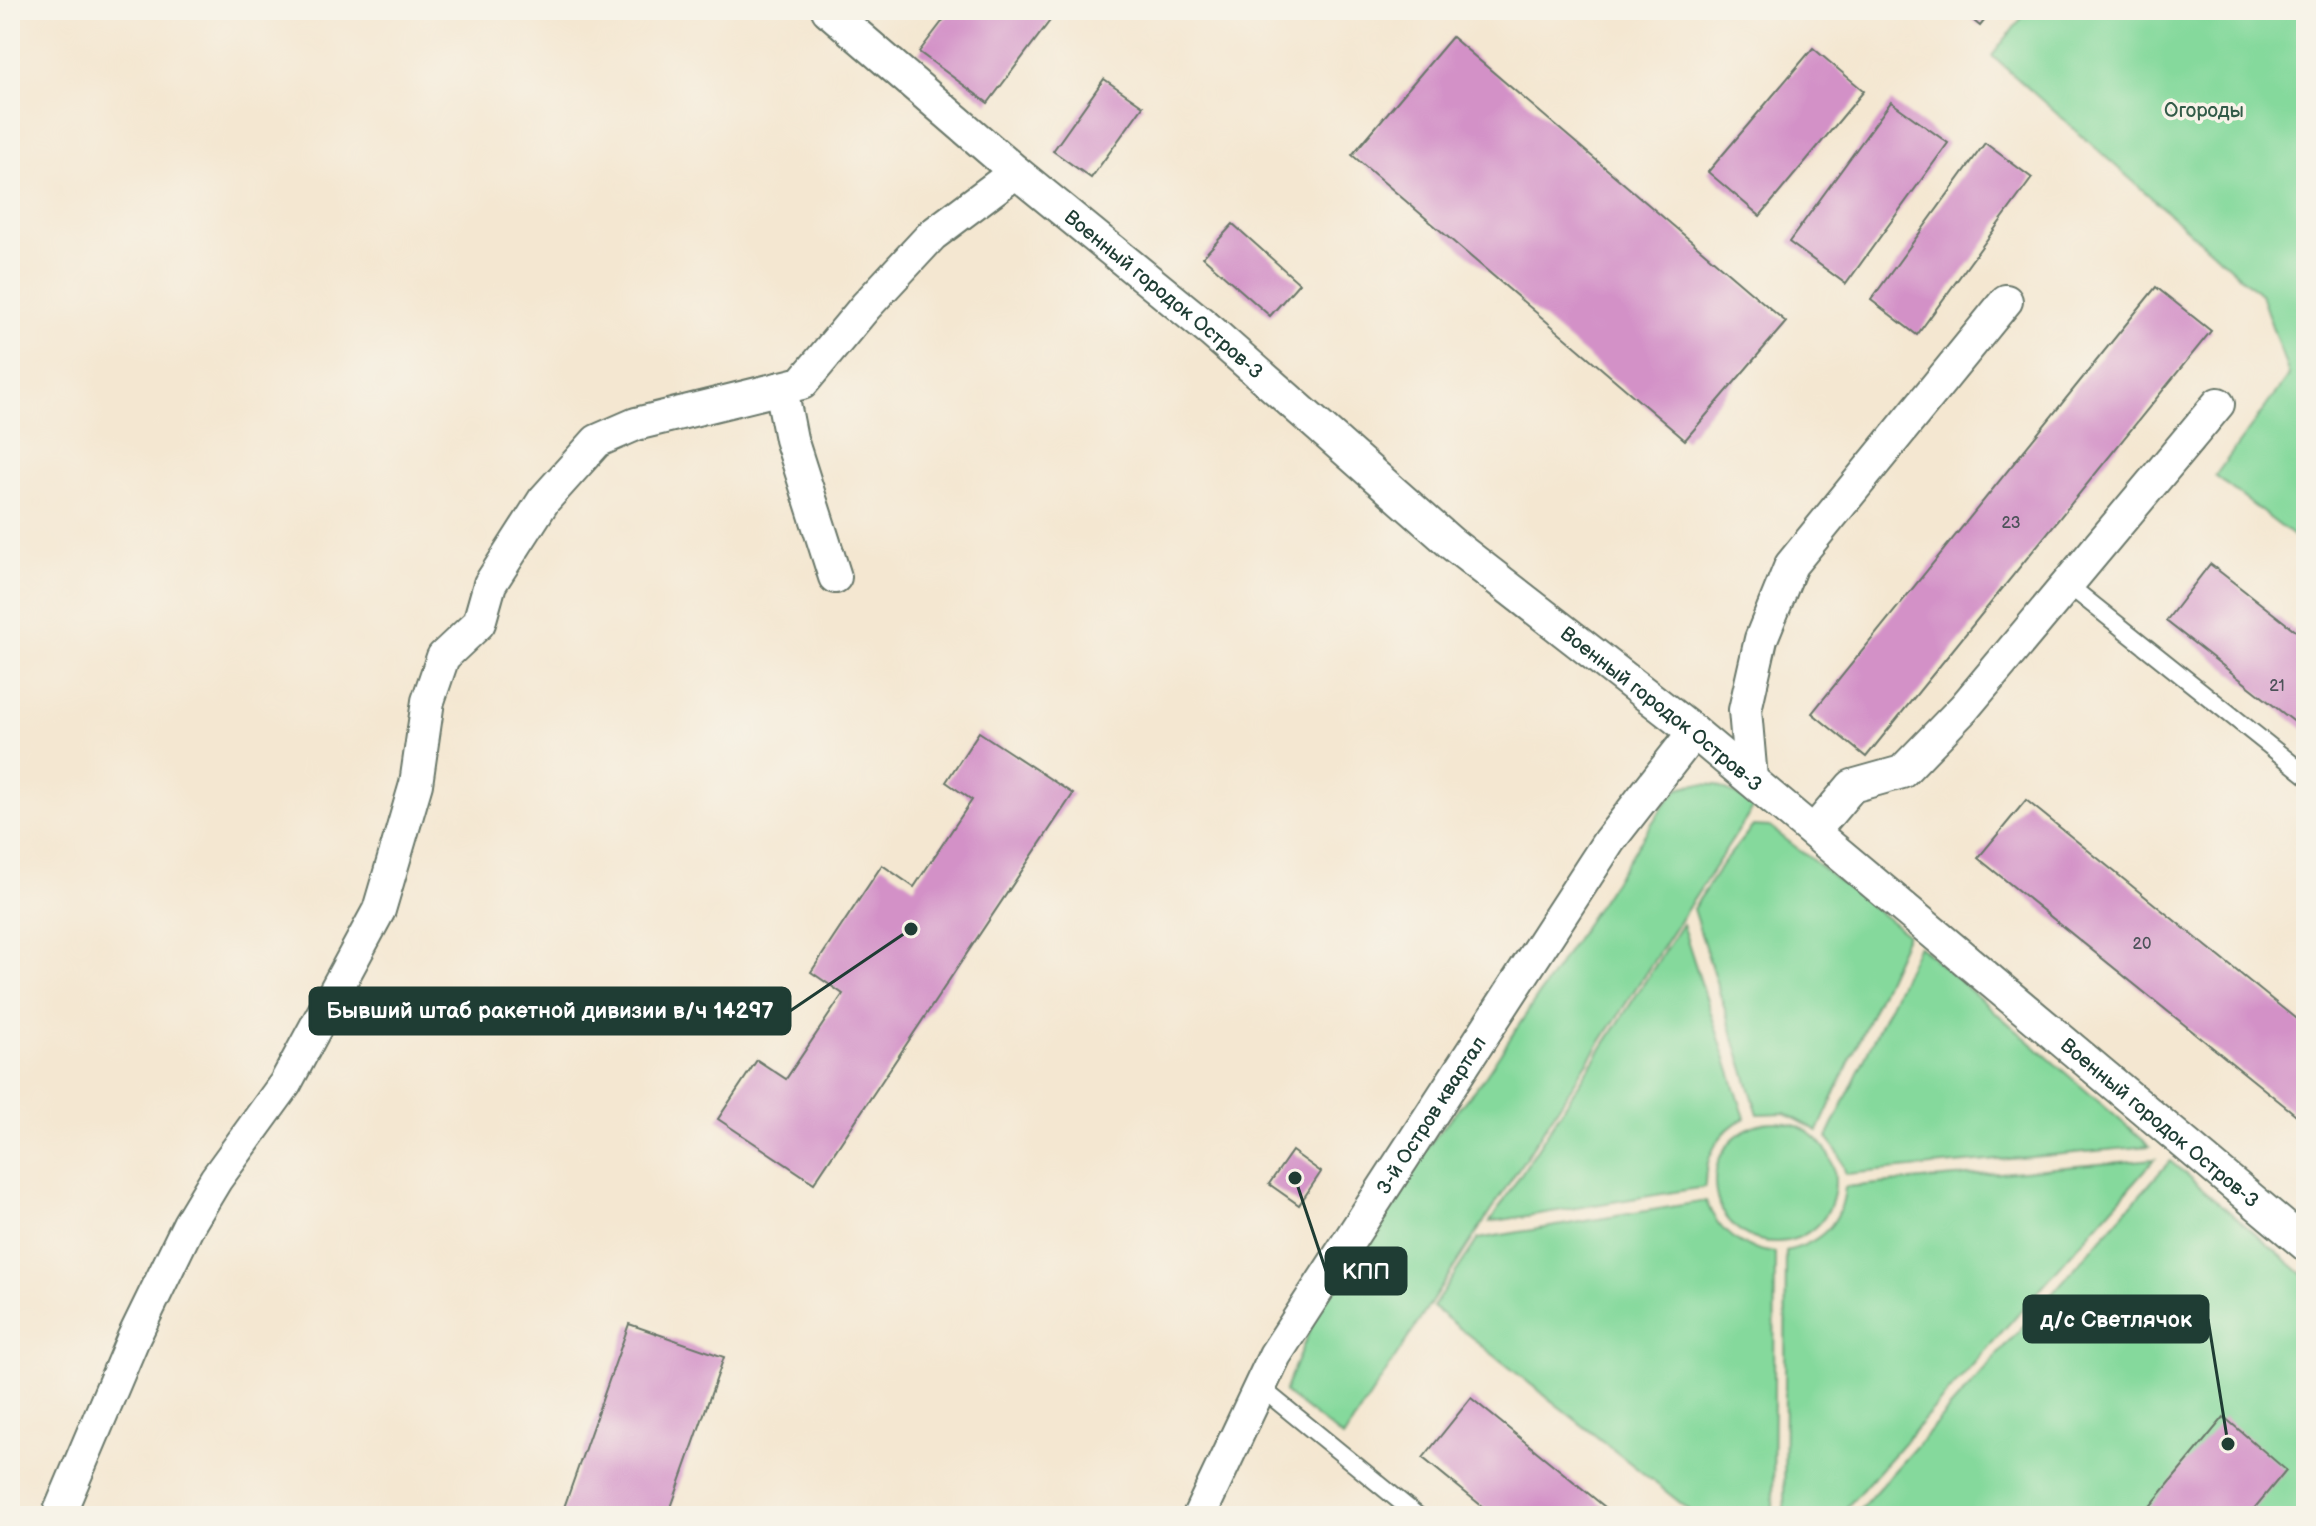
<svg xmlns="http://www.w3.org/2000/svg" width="2316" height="1526" viewBox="0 0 2316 1526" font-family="'Balsamiq Sans',sans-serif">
<rect width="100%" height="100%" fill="#f7f3e8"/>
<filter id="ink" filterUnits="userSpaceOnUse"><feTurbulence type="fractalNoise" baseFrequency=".0125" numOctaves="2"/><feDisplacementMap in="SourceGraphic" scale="16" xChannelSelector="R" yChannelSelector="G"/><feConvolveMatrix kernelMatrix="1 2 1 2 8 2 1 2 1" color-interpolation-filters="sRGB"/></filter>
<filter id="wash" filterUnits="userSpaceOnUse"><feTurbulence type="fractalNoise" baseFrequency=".006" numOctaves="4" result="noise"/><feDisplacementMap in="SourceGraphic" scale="32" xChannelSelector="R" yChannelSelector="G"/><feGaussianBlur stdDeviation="1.8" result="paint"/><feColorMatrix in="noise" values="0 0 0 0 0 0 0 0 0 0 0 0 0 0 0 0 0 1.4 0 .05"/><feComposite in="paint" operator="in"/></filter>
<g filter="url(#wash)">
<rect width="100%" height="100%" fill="#f4e7d1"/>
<path fill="#85d99c" stroke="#528b68" stroke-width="2" d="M2028,10H2306V546L2215,476L2289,375L2261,295L1992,56Z
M1694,784L1717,785L1755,805L1343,1438L1284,1392L1343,1249L1484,1078L1664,805L1679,788Z
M1753,826L1770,827L1907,934L1818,1131L1785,1113L1758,1114L1693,909L1722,864Z
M1682,924L1745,1118C1719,1130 1704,1158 1705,1187L1490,1222Z
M1918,945L2150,1146L1846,1174L1839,1154L1827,1138Z
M1715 1182a60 60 0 1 1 120 0a60 60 0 1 1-120 0Z
M2155,1159L1839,1516H1784L1786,1251C1820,1243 1842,1223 1845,1187Z
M2170,1161L2306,1277V1516H1854Z
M1706,1201C1719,1234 1740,1248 1775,1253L1773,1516H1697L1433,1307L1478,1239Z"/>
<g id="blocks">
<path fill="#d391c7" d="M951,10H1049L1055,14L988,103L919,52Z
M1961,10H1993L1980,26Z
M1452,37L1786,322L1685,440L1352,155Z
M1813,48L1864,91L1760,216L1708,172Z
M1104,79L1143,106L1091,178L1053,151Z
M1891,102L1948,143L1846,284L1789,242Z
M1985,143L2032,178L1917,335L1871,300Z
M1233,224L1299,283L1270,316L1203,257Z
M2156,287L2211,331L1866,757L1812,713Z
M2210,564L2306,639V731L2166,621Z
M979,732L1073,794L814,1183L718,1119L757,1060L786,1079L843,994L811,972L882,865L914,887L972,800L946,782Z
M2026,800L2306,1027V1123L1978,858Z
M1292,1151L1321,1172L1299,1205L1269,1184Z
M629,1324L724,1357L668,1516H561Z
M1471,1398L1616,1516H1494L1423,1458Z
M2224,1417L2286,1470L2248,1516H2142Z"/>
</g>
</g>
<g filter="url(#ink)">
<use href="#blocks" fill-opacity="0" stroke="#6a786b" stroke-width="2"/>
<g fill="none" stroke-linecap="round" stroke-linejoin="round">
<defs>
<path id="lane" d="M2067,584L2306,775
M1260,1387L1418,1516"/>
<g id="street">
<path id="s1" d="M828,10L1016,172L1212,332L1451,543L1694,732L2306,1245"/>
<path d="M781,388L791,439L835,577"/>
<path d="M1751,779L1745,710L1761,639L1791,565L2006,301"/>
<path d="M1814,831L1852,786L1902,772L1964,708L2218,404"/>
<path d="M58,1516L133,1339L189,1224L216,1179L285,1084L379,910L416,784L428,701L443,657L479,623L490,584L544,500L597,441L636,424L802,383L866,306L932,235L1016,172"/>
<path id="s2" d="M1199,1516L1275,1355L1609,841L1694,732"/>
</g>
</defs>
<use href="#lane" stroke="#6a786b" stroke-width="20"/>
<use href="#street" stroke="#6a786b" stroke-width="36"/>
<use href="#lane" stroke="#fff" stroke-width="16"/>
<use href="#street" stroke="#fff" stroke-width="32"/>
</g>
</g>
<g text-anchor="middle" stroke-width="7" stroke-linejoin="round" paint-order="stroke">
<g font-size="16" fill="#4c5259">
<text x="2011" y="528">23</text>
<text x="2277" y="691">21</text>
<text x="2142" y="949">20</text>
</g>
<g font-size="20" fill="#335c49" stroke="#f7f3e8">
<text x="2204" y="117">Огороды</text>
</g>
<g font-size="20" fill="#1f3d34" stroke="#f7f3e8">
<text dy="7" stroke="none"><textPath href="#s1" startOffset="440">Военный городок Остров-3</textPath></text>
<text dy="7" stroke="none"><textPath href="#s1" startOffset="1088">Военный городок Остров-3</textPath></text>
<text dy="7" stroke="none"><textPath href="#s2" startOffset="464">3-й Остров квартал</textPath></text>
<text dy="7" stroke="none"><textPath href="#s1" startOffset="1736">Военный городок Остров-3</textPath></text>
</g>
</g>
<path fill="none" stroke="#1f3d34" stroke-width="3" d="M911 929L790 1011M1295 1178L1326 1271M2228 1444L2208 1319"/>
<g fill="#1f3d34" stroke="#f7f3e8" stroke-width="3">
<circle cx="911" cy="929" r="8"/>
<circle cx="1295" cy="1178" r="8"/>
<circle cx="2228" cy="1444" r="8"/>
</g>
<g fill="#1f3d34" stroke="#1f3d34" stroke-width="3">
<rect x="310" y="988" width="480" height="46" rx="8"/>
<rect x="1326" y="1248" width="80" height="46" rx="8"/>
<rect x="2024" y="1296" width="184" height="46" rx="8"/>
</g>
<g font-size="22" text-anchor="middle" font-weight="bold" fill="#fff">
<text x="550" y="1018">Бывший штаб ракетной дивизии в/ч 14297</text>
<text x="1366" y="1279">КПП</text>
<text x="2116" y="1327">д/с Светлячок</text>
</g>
<rect width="2316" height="1526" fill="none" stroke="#f7f3e8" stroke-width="40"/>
</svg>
